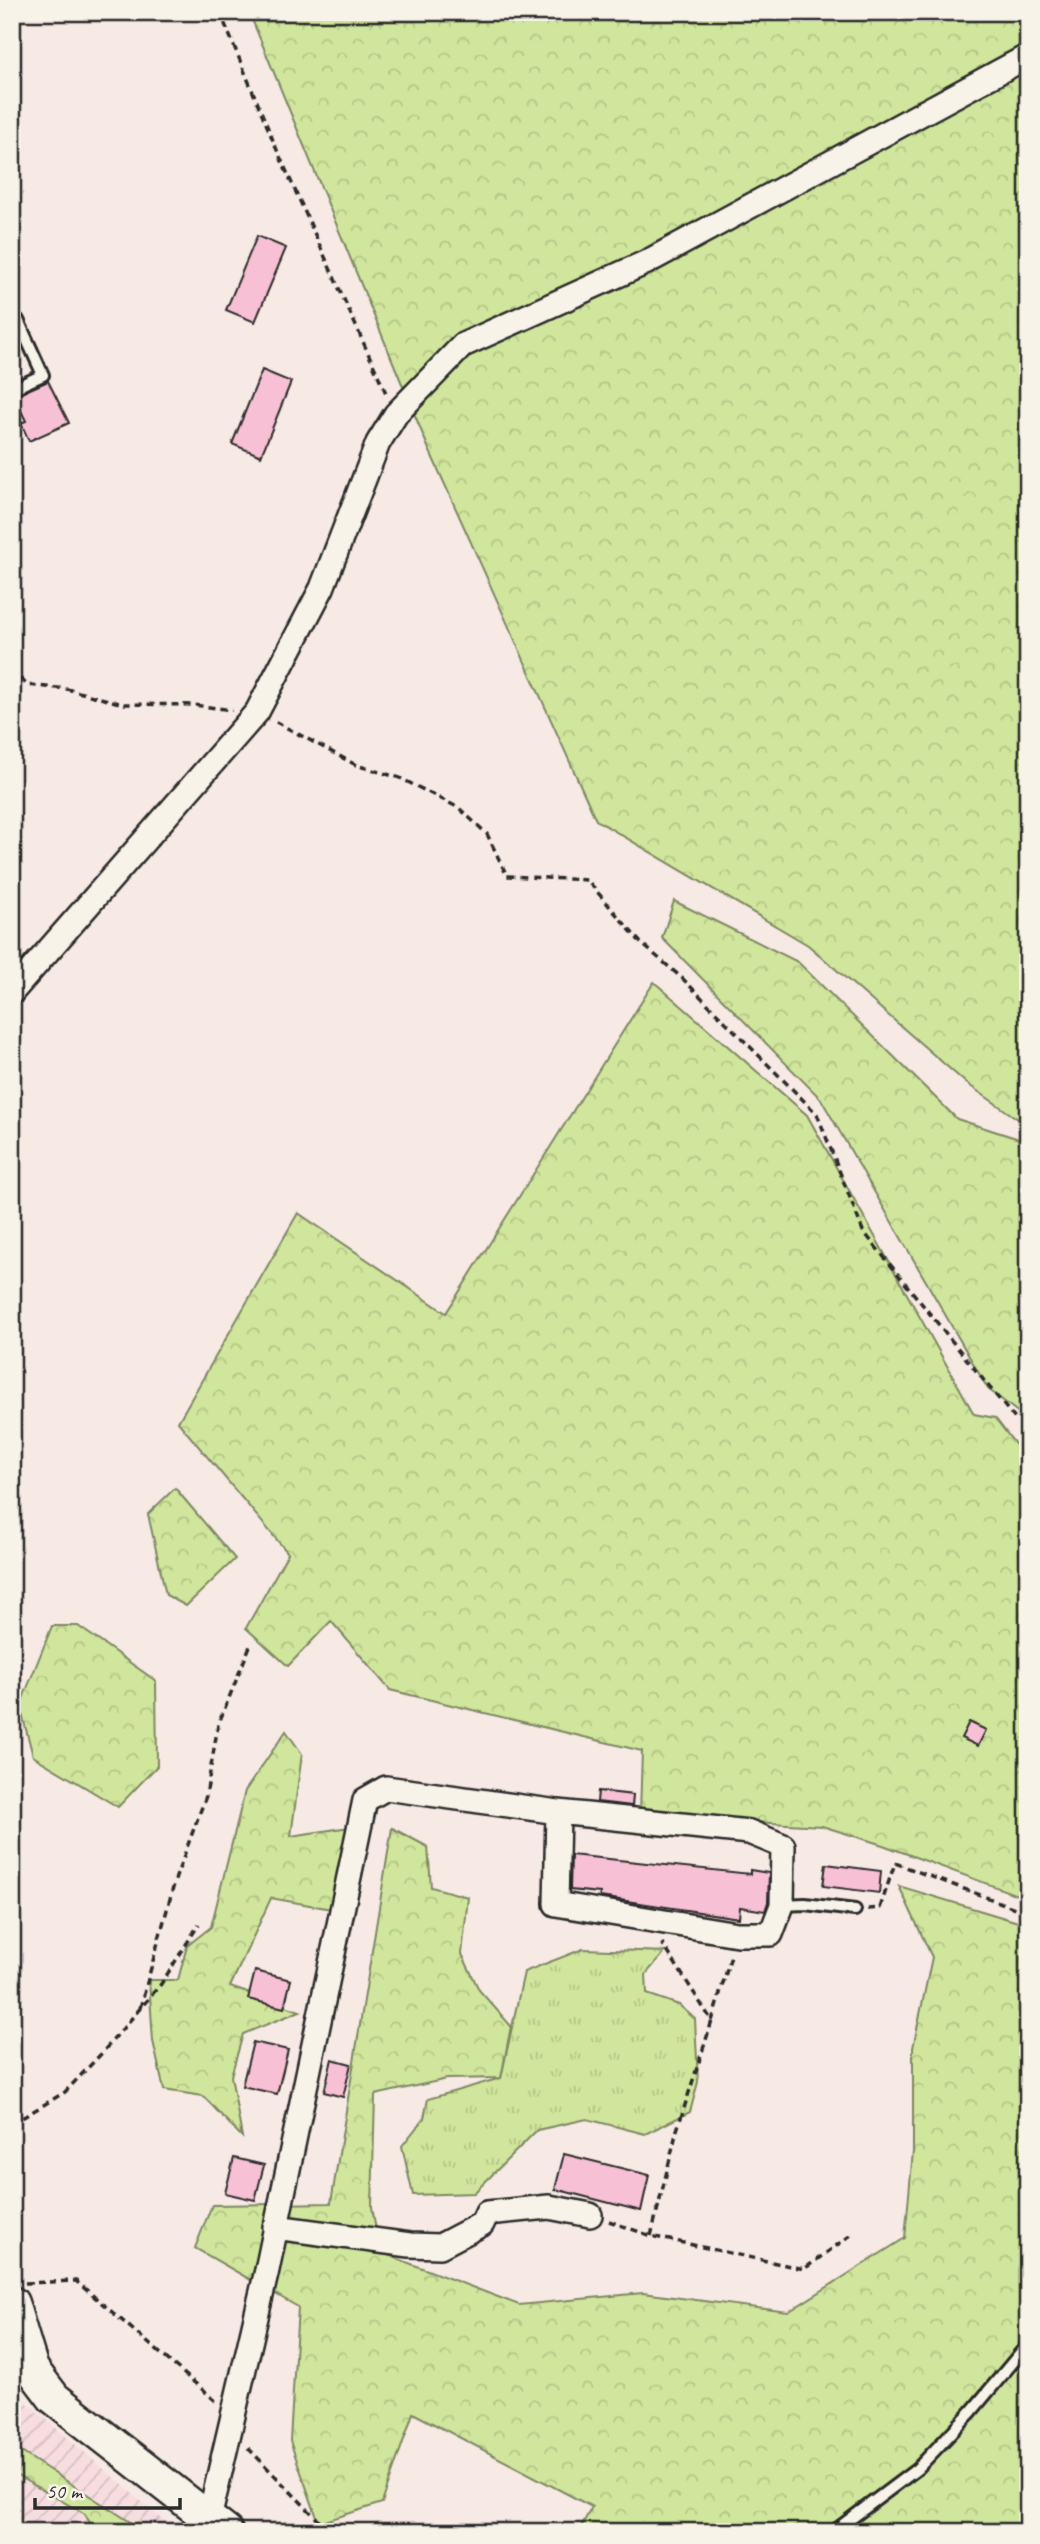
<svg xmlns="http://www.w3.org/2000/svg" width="1040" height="2544" viewBox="0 0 1040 2544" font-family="Caveat,sans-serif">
<defs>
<pattern id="industrial-furrows" width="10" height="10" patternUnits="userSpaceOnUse" patternTransform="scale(1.75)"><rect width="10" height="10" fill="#f7dde0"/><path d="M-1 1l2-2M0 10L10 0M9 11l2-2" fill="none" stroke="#d4bec0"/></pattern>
<pattern id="grass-tufts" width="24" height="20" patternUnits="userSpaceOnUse" patternTransform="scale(1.75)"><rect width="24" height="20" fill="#d0e69c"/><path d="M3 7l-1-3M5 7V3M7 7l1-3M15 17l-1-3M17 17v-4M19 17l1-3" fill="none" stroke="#b3c587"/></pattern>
<pattern id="forest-crowns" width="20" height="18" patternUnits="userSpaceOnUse" patternTransform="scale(1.75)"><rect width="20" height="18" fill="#d0e69c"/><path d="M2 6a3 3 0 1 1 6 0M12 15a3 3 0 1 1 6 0" fill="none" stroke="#b3c587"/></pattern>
</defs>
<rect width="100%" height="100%" fill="#f7e9e4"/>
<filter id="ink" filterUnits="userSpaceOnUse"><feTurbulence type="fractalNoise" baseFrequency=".0143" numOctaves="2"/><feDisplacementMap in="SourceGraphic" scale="14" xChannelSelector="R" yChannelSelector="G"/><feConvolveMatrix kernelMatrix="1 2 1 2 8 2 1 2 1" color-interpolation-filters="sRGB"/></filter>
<g filter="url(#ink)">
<path fill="url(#industrial-furrows)" d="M12,2387L18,2395L177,2532H12Z"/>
<path fill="url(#grass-tufts)" stroke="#7e8864" stroke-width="2" d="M583,1949L665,1952L646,1974L647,1994L679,2005L695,2019L698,2082L690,2112L645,2134L587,2119L537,2130L474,2193L413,2195L402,2146L424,2118L428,2099L501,2078L524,1972Z"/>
<path fill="url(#forest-crowns)" stroke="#7e8864" stroke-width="2" d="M249,12H1028V1126L966,1083L808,945L596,820L428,447Z
M674,901L798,962L957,1119L1019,1139L1028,1146V1420L988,1389L821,1099L662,938Z
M654,982L807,1115L974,1414L995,1418L1028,1461V1899L883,1845L822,1826L640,1815L642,1751L390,1690L331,1621L288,1666L246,1628L288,1553L178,1422L298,1213L446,1313Z
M175,1488L235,1559L186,1606L166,1595L148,1514Z
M52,1626H78L156,1681L157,1766L118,1807L33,1756L20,1706Z
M286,1731L302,1754L291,1836L356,1826L332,1909L271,1898L230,1987L300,2011L243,2034L231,2076L242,2137L203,2096L164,2090L153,2041L149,1980H178L187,1946L211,1927L245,1791Z
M392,1828L428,1847L431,1887L468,1897L462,1954L479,1990L511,2026L501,2078L447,2079L375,2095L372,2207L380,2252L519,2305L643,2293L788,2312L905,2238L913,2151V2048L932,1957L899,1886L1028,1925V2532H578L592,2507L413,2413L382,2503L319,2523L290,2441L298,2307L195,2248L212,2205L331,2203Z
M12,2446L146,2532H95L85,2514L12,2473Z"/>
<path fill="#f8c0d5" stroke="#2b2b2b" stroke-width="2" d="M257,236L286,248L255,322L226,310Z
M262,370L291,382L261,456L232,444Z
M48,381L69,423L29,441L21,423L26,421L14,396Z
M969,1722L986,1730L978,1746L961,1738Z
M598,1791L633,1795L632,1806L597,1802Z
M571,1855L750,1874V1870L769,1873L768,1902L765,1911L740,1907L739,1918L600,1897V1893L570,1890Z
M826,1864L881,1871L879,1893L823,1886Z
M255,1971L291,1980L284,2008L248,1999Z
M253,2042L288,2050L277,2094L242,2086Z
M332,2059L351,2064L343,2097L324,2092Z
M564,2154L649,2175L641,2211L555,2189Z
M234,2158L264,2165L255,2200L225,2193Z"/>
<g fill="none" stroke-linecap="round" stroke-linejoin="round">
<defs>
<path id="lane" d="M12,322L18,320L43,375L12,389
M782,1905L805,1904L855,1910
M833,2532L917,2469L971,2412L1028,2344"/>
<path id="street" d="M12,992L257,712L322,588L378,443L396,414L463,345L647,262L1028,56
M275,2227L410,2245L440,2246L482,2224L487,2213L549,2207L590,2215
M209,2519L267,2270L365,1800L386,1788L558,1812L749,1832L783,1846L782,1905L771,1934H737L556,1904L558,1812"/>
<path id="secondary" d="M12,2303L32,2369L54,2398L226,2532"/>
</defs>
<use href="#lane" stroke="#2b2b2b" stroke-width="16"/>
<use href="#street" stroke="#2b2b2b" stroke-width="28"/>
<use href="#secondary" stroke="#2b2b2b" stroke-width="37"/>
<path stroke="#2b2b2b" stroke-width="3.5" stroke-dasharray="7 5" stroke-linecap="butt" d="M220,12L277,150L386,393
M12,670L27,685L67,689L123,704L194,705L232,710
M276,722L356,765L400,778L459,808L487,834L507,876L587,880L641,943L682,978L817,1114L863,1231L1028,1435
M868,1909L880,1908L895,1863L1028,1913
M140,2008L176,1877L206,1796L218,1725L250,1646
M712,2021L732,1952
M12,2124L65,2092L101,2054L161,1984L199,1924
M609,2221L651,2236L804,2269L851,2235
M651,2236L677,2130L712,2021L662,1943
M25,2283L76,2281L217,2402
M248,2448L330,2532"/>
<use href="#lane" stroke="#f7f3e8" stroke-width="10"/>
<use href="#street" stroke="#f7f3e8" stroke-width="23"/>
<use href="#secondary" stroke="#f7f3e8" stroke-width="32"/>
</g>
</g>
<rect width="1040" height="2544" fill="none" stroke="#f7f3e8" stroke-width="42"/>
<rect x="21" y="21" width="998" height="2502" fill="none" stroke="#2b2b2b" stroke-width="2.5" filter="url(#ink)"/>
<path d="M35 2498v10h145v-10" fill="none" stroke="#2b2b2b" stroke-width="3.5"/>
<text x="46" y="2498" font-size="21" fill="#2b2b2b" stroke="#f7f3e8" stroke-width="5" paint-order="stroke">50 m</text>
</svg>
